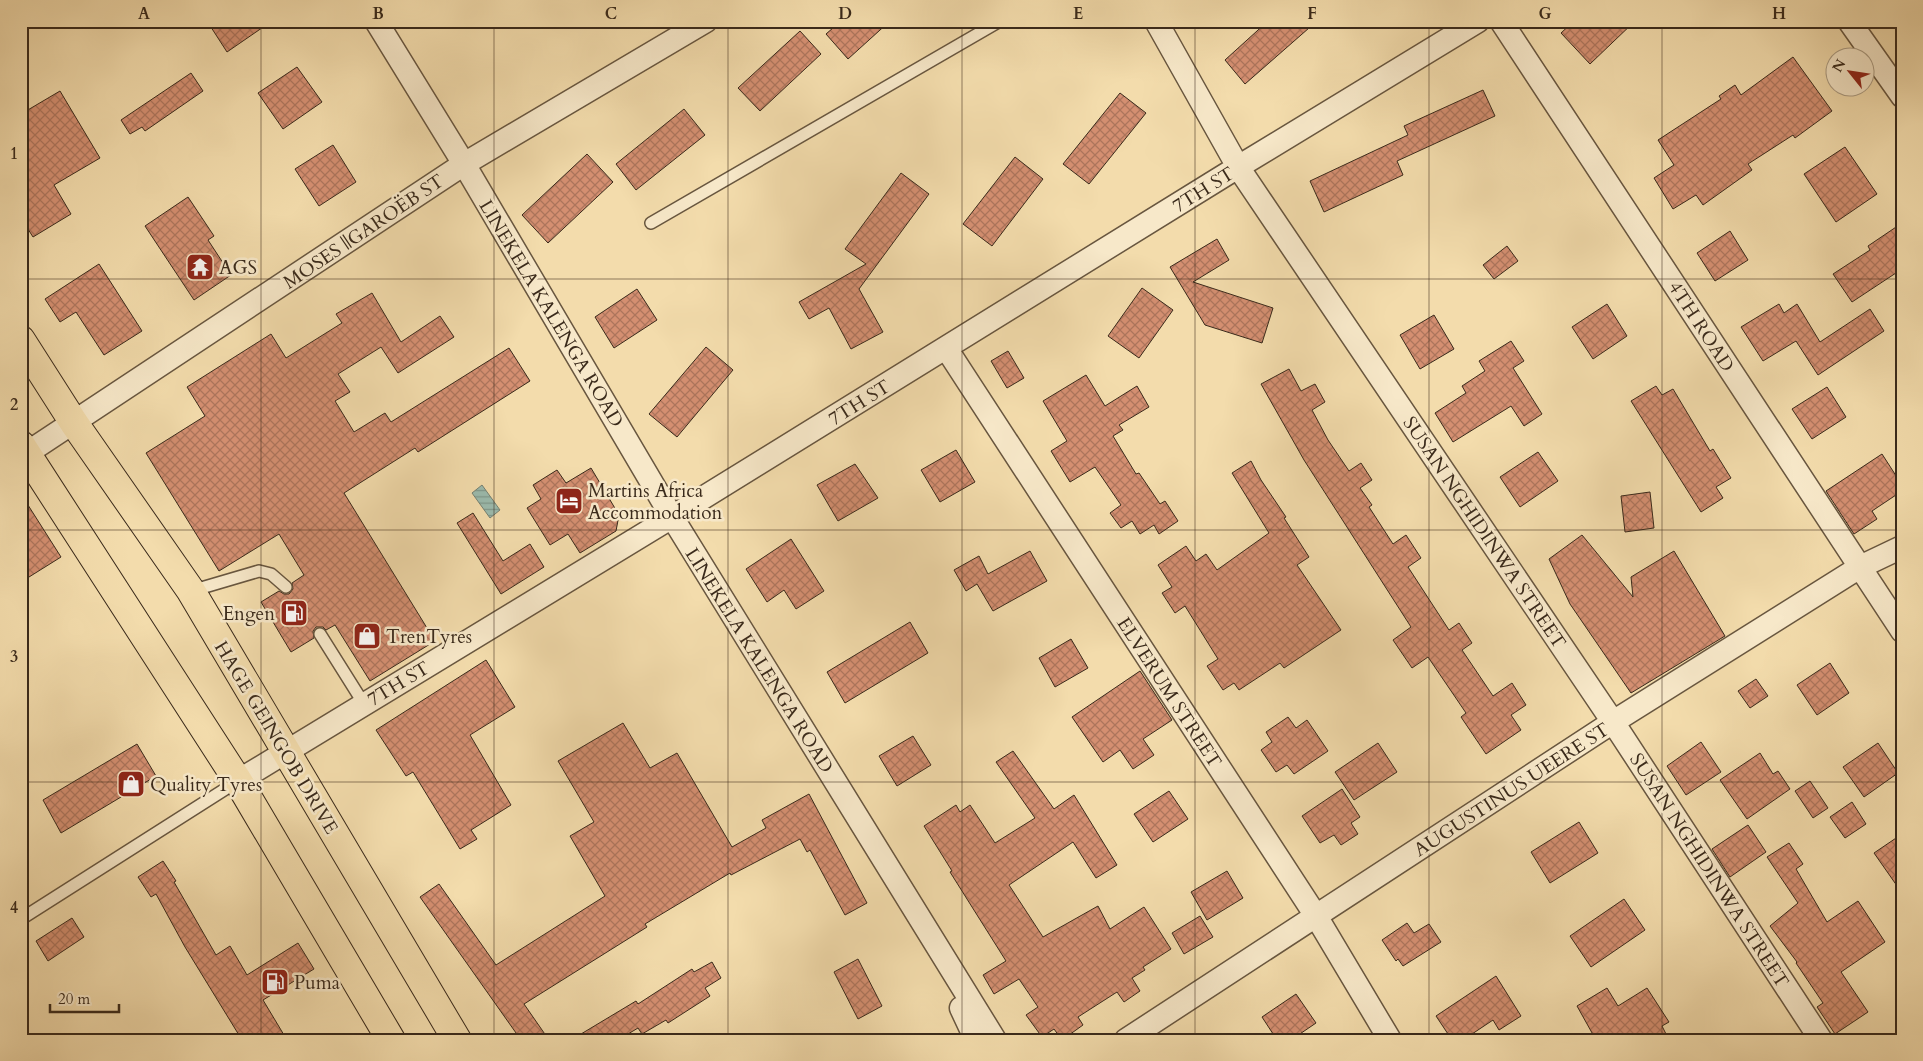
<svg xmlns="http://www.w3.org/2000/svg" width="1923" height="1061" viewBox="0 0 1923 1061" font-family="Cardo,serif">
<defs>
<pattern id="water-rules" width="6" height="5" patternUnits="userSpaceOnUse" patternTransform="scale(1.25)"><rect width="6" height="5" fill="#9bbbae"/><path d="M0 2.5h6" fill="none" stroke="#7f988d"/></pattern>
<pattern id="building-cross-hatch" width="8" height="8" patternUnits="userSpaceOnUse" patternTransform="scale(1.25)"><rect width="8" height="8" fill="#d48f71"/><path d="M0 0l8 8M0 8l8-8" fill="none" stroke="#ad755c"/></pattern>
</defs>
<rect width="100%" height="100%" fill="#f3dcac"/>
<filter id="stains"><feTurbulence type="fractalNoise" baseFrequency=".004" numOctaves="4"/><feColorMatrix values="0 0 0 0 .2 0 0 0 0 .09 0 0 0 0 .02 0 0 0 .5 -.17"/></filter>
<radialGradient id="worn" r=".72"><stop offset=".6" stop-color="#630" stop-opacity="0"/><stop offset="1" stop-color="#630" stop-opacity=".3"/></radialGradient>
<path fill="url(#water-rules)" stroke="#748173" d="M482,485L500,510L490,518L472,493Z"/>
<path fill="url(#building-cross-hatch)" stroke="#3a2a1b" d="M207,21H272L227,52Z
M841,21H890L848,59L826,34Z
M1268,21H1317L1245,84L1225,60Z
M1574,21H1635L1590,64L1561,33Z
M800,31L821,54L760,111L738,88Z
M1793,57L1832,111L1795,138L1793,135L1748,164L1752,170L1703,205L1696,195L1673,209L1654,178L1674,165L1658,140L1721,99L1719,96L1735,85L1741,95Z
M297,67L322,102L283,129L258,93Z
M191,73L203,91L145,131L142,127L130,134L121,120Z
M1483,90L1495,116L1397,161L1403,175L1324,212L1310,181L1408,135L1404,126Z
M60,91L100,158L54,185L71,214L33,237L21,218V114Z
M1120,93L1146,113L1089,184L1063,164Z
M684,109L705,135L636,190L616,164Z
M333,145L356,182L319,206L295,169Z
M1845,147L1877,194L1836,222L1804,174Z
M587,154L613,182L548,243L522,215Z
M1015,157L1043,179L992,246L963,224Z
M901,173L929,194L859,289L883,332L851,349L829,308L809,319L799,302L866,264L845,249Z
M188,197L214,236L208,240L231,275L194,300L145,226Z
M1902,223V269L1852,302L1833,274L1870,250L1868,246Z
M1730,231L1748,260L1715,281L1697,253Z
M1217,239L1229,260L1193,282L1273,308L1262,343L1205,325L1170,267Z
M1507,246L1518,261L1494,279L1483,265Z
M99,264L142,331L104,355L76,312L60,322L45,299Z
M1142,288L1173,310L1139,358L1108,336Z
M637,289L657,320L614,348L595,317Z
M372,293L401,342L440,316L454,337L398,373L381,347L338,374L350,392L335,401L354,432L385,413L391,422L509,348L530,381L418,452L415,448L344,493L435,641L370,681L335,625L326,630L323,627H316L313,631L314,638L291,652L261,602L279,591L284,594H289L293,589L292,583L304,575L279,534L219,571L146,453L205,416L187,387L271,334L286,358L342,323L336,314Z
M1607,304L1627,336L1593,359L1572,327Z
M1779,304L1784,313L1797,304L1820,342L1870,309L1884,331L1818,375L1796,341L1763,361L1741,327Z
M1434,315L1454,349L1420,369L1400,335Z
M1511,341L1524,361L1513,368L1542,414L1524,426L1511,406L1453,442L1435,413L1466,393L1462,386L1485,371L1479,361Z
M706,347L733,370L677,437L649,414Z
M1008,351L1024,378L1007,388L991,361Z
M1289,369L1301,391L1315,384L1325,402L1312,410L1328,440L1349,471L1361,463L1372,480L1360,488L1372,505L1369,507L1393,544L1406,535L1421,558L1408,567L1449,630L1459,623L1472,643L1462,650L1493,696L1512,683L1526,705L1511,715L1521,730L1486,754L1461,717L1466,713L1428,657L1412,668L1393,640L1411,627L1304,460L1261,384Z
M1086,375L1105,406L1137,386L1149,407L1119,425L1123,430L1113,436L1136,474L1139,473L1160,504L1165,501L1178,521L1159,534L1154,525L1140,534L1132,521L1121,528L1110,513L1121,505L1095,467L1070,482L1051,451L1067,441L1043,401Z
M1656,386L1662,395L1673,389L1710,451L1713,449L1731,478L1716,487L1723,498L1701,512L1631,401Z
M1827,387L1846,417L1812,439L1792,409Z
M956,450L975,482L940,502L921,470Z
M1538,452L1558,481L1520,507L1500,477Z
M1882,454L1902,485V491L1872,511L1877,519L1854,534L1826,491Z
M1251,461L1261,480L1286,517L1284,518L1309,557L1297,565L1341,630L1284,668L1280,663L1239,690L1234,683L1223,690L1207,666L1218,659L1185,606L1175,613L1162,593L1172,587L1158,565L1186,546L1196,561L1206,554L1217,570L1269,533L1232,473Z
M855,464L878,498L838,521L817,485Z
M591,468L619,515L616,531L580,553L568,534L550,545L527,508L541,499L533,485L557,470L566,483Z
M1650,492L1654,528L1625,532L1621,496Z
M21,494L61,557L21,582Z
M473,513L503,561L530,544L544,567L501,594L457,523Z
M1582,535L1633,597L1631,577L1674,551L1725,636L1631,693L1570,604L1549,559Z
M791,539L824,591L796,609L784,590L767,602L746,569Z
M1030,551L1047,581L993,611L977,584L966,591L954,570L979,556L988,574Z
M910,622L928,653L845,703L827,672Z
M1071,639L1088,668L1055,687L1039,658Z
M486,660L515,707L470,735L511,805L471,830L477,839L460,849L413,772L406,776L376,730Z
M1830,663L1849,693L1817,715L1797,685Z
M1140,671L1172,720L1143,739L1154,755L1133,769L1120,750L1103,762L1072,717Z
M1756,679L1768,696L1750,708L1738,691Z
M1288,717L1296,728L1307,720L1328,751L1294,774L1287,765L1276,772L1261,750L1272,742L1266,732Z
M623,723L650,768L677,753L732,847L766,828L762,820L809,794L867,903L845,915L810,850L807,852L800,839L731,875L730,873L645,924L647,927L524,1004L549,1040H521L420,897L439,884L496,965L605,896L570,836L594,822L558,761Z
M913,736L931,765L897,786L879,756Z
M1701,742L1721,772L1686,795L1667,766Z
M1378,743L1397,772L1354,800L1335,772Z
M1878,743L1898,773L1864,797L1843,767Z
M137,744L156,776L61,833L43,800Z
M1013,751L1054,809L1074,795L1117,865L1096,878L1073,842L1009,885L1043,937L1098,906L1110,929L1144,907L1171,949L1143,967L1145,970L1132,978L1140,991L1124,1002L1117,992L1078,1017L1083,1025L1062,1040L1054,1029L1042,1037L1026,1015L1038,1007L1019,979L994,994L983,975L1006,961L950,872L952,871L924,826L956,805L960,812L970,805L995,843L1035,818L996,762Z
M1760,753L1773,774L1778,771L1790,789L1747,819L1720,780Z
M1810,781L1828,808L1813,818L1795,791Z
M1342,789L1360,817L1351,823L1358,834L1341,845L1334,835L1320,843L1302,816Z
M1169,791L1188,819L1153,842L1134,814Z
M1852,802L1866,824L1845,838L1830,817Z
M1579,822L1598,853L1550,883L1531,852Z
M1748,825L1766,852L1730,877L1712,849Z
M1902,834V893L1874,853Z
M1789,843L1803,864L1796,869L1827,922L1858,901L1885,942L1841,972L1868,1012L1835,1034L1817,1007L1823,1003L1796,963L1797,962L1770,926L1798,903L1767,857Z
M163,861L176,881L174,882L216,955L230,946L247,975L298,943L314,969L263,1000L287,1040H242L185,947L156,894L151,897L138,877Z
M1227,871L1243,898L1207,920L1191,892Z
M1624,899L1645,930L1591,967L1570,936Z
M1200,916L1213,937L1184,954L1172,933Z
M72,918L84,937L48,961L36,941Z
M1407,923L1414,933L1429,924L1441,942L1403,966L1398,959L1396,961L1382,940Z
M858,959L882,1006L858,1019L834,972Z
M712,962L721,978L705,988L710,996L668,1023L666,1020L642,1034L638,1028L618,1040H571L636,1001L638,1004L692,969L694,972Z
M1496,976L1521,1016L1499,1030L1493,1020L1463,1040H1452L1436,1016Z
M1607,988L1618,1006L1647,988L1669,1022L1662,1026L1669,1040H1596L1577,1006Z
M1296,994L1316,1023L1291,1040H1277L1262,1017Z"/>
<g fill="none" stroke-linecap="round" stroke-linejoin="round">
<defs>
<path id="lane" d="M651,223L1000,21
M191,591L259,571L271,574L286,587
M320,634L364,704
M21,919L238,781"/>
<path id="street" d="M376,21L464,164L672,517L995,1040
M1156,21L1238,167L1613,722L1821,1040
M1501,21L1902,631
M1849,21L1902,96
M946,348L1316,916L1390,1040
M27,453L464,164L706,21
M238,781L672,517L1238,167L1478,21
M961,1008L976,1040
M1126,1040L1613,722L1860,567L1902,547"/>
<path id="highway" d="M21,340L74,423L191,591L457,1040
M21,445L238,781L391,1040"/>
</defs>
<use href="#lane" stroke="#68563f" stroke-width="14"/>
<use href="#street" stroke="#68563f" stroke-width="25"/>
<use href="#highway" stroke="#3a2a1b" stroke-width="30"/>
<use href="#lane" stroke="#f7e8c9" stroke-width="11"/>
<use href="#street" stroke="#f7e8c9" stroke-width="22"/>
<use href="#highway" stroke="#f3dcac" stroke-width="28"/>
</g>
<path fill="none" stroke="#3a2a1b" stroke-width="1" stroke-opacity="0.55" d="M261,21V1040M494,21V1040M728,21V1040M962,21V1040M1195,21V1040M1429,21V1040M1662,21V1040M21,279H1902M21,530H1902M21,782H1902"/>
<defs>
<symbol id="temple-square" viewBox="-11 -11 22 22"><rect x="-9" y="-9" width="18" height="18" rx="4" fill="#8f2418" stroke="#f7e8c9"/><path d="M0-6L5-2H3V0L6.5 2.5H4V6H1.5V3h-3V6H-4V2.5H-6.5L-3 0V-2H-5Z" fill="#fff"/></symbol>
<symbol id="hotel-square" viewBox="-11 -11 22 22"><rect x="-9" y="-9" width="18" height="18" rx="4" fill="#8f2418" stroke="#f7e8c9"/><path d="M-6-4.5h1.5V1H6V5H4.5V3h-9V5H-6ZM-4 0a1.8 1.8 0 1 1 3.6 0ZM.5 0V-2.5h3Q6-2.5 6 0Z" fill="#fff"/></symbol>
<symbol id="fuel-square" viewBox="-11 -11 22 22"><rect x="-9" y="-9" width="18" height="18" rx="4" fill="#8f2418" stroke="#f7e8c9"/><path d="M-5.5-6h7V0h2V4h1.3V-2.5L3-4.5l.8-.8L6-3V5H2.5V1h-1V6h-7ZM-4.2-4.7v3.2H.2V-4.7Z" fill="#fff"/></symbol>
<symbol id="shop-square" viewBox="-11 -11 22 22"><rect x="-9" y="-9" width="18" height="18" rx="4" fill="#8f2418" stroke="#f7e8c9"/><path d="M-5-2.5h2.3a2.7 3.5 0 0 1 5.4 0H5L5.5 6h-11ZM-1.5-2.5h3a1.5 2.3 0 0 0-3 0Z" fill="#fff"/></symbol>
</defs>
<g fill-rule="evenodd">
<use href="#temple-square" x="184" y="251" width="32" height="32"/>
<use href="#hotel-square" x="553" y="485" width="32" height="32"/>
<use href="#fuel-square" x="278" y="597" width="32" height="32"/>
<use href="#shop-square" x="351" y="620" width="32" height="32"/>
<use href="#shop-square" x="115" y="768" width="32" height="32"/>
<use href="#fuel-square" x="259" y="966" width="32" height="32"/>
</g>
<g text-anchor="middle" stroke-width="5" stroke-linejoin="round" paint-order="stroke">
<g font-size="19" fill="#3a2a1b" stroke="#f7e8c9">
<text transform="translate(1203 189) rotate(-32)" y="7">7TH ST</text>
<text transform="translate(363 231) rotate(-34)" y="7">MOSES ǁGAROËB ST</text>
<text transform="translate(552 313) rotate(59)" y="7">LINEKELA KALENGA ROAD</text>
<text transform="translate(1702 326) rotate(57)" y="7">4TH ROAD</text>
<text transform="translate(859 402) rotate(-32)" y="7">7TH ST</text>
<text transform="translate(1485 532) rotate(56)" y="7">SUSAN NGHIDINWA STREET</text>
<text transform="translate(760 660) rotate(58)" y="7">LINEKELA KALENGA ROAD</text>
<text transform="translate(398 683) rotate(-31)" y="7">7TH ST</text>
<text transform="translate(1170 692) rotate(57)" y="7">ELVERUM STREET</text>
<text transform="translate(277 737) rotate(59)" y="7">HAGE GEINGOB DRIVE</text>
<text transform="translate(1511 789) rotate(-33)" y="7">AUGUSTINUS UEERE ST</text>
<text transform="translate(1710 870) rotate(57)" y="7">SUSAN NGHIDINWA STREET</text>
</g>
<g font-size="19" fill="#3a2a1b" stroke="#f7e8c9" text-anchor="start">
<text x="219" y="274">AGS</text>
<text x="588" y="497">Martins Africa<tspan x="588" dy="22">Accommodation</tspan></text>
<text x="275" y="620" text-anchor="end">Engen</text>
<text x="386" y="643">TrenTyres</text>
<text x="150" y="791">Quality Tyres</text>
<text x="294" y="989">Puma</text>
</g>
</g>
<rect width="1923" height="1061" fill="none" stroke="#f3dcac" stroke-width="55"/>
<g transform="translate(1850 72) rotate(300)"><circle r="24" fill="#f7e8c9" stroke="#ab9c83"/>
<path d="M0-4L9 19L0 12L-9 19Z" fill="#8f2418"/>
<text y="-8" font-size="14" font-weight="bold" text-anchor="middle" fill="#3a2a1b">N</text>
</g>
<path d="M50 1004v8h69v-8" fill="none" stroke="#3a2a1b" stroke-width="2.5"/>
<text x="58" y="1004" font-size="15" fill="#3a2a1b" stroke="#f7e8c9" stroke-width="4" paint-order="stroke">20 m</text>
<rect x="28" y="28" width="1868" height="1006" fill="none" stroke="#3a2a1b" stroke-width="2"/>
<g font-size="16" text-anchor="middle" font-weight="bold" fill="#3a2a1b">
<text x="144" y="19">A</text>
<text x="378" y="19">B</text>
<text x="611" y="19">C</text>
<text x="845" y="19">D</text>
<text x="1078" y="19">E</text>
<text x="1312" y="19">F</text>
<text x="1545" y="19">G</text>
<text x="1779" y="19">H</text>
<text x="14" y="159">1</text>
<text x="14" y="410">2</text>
<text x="14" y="662">3</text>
<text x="14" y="913">4</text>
</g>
<rect width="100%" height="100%" filter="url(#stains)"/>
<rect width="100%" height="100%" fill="url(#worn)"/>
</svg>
